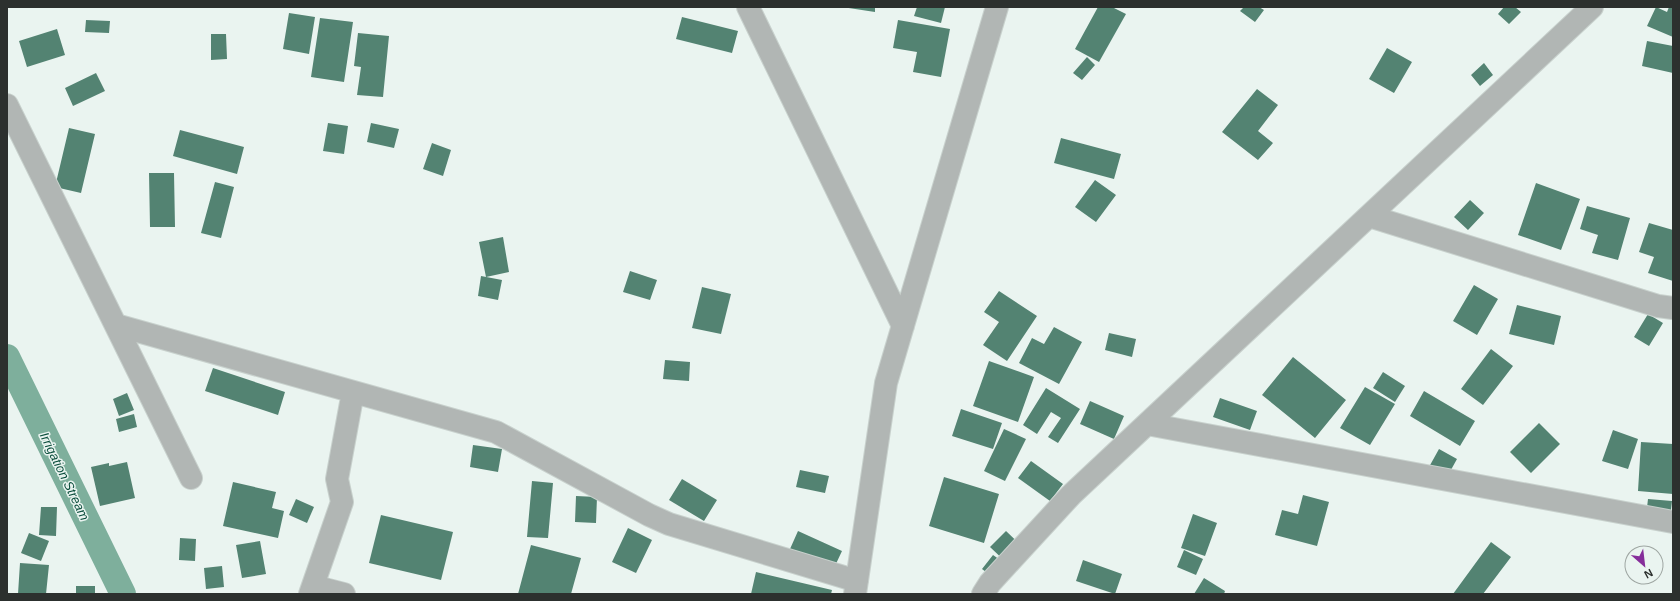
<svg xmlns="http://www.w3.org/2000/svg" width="1680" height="601" viewBox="0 0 1680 601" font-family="Arial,sans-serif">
<rect width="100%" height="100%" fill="#eaf4f0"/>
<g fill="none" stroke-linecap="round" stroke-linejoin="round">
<path stroke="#7eaf9c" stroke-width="26" d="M7,357L123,594"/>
</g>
<path fill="#538372" d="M842,7H875V12Z
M917,7H945L941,23L914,16Z
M1098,7H1112L1126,14L1099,62L1075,49Z
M1244,7H1259L1264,10L1255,22L1240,11Z
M1504,7H1515L1521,12L1509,24L1498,14Z
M1656,7L1667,12L1669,7H1673V37L1647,26Z
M289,13L315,17L309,54L283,49Z
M682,17L738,31L732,53L676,39Z
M320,18L353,22L344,82L311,77Z
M86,20L110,21L109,33L85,32Z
M898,20L950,29L941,77L913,72L917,52L893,48Z
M57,29L65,55L27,67L19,41Z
M358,33L389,36L383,97L357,95L361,67L354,66Z
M211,34H226L227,59L211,60Z
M1647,41L1673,46V73L1642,66Z
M1387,48L1412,62L1394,93L1369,79Z
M1087,57L1095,65L1082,80L1073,73Z
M1484,63L1493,75L1480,86L1471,75Z
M96,73L105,91L73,106L65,88Z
M1257,89L1278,105L1258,131L1273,143L1258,160L1222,132Z
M328,123L348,126L344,154L323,151Z
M371,123L399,129L394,148L367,142Z
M69,128L95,134L81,193L55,187Z
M180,130L244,147L237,174L173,156Z
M1061,138L1121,154L1114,179L1054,163Z
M432,143L451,150L443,176L423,169Z
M149,173H174L175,227H150Z
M1095,180L1116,195L1096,222L1075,207Z
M215,182L234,187L221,238L201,233Z
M1536,183L1580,199L1561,250L1518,235Z
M1470,200L1484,213L1468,230L1454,217Z
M1587,206L1630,218L1618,260L1592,253L1598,235L1580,229Z
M1649,223L1673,230V281L1648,273L1654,257L1639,252Z
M503,237L509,272L486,277L479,242Z
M630,271L657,280L650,300L623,292Z
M481,276L502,280L498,300L478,296Z
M1474,285L1498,299L1477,335L1453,321Z
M702,287L731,294L721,334L692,328Z
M999,291L1037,316L1007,361L983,345L999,322L984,312Z
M1517,305L1561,316L1554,345L1509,334Z
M1648,314L1663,323L1649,346L1634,337Z
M1054,327L1082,342L1059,384L1019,363L1032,338L1044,344Z
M1109,333L1136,339L1132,357L1105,350Z
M1491,349L1513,366L1483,405L1461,389Z
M1293,357L1346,400L1315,438L1262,395Z
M665,360L690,362L689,381L663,379Z
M989,361L1034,377L1018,422L973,406Z
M213,368L285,392L278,415L205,391Z
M1383,372L1405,386L1395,402L1373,388Z
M1365,387L1395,404L1370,445L1340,428Z
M1046,388L1080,409L1058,443L1048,437L1061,418L1051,412L1037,434L1023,425Z
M1424,391L1475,421L1460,446L1410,416Z
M127,393L134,410L119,416L113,399Z
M1220,398L1257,411L1250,430L1213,417Z
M1090,401L1124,416L1114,439L1080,424Z
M961,409L1002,423L993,449L952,436Z
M134,414L137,427L119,432L116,419Z
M1539,423L1560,444L1531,473L1510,452Z
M1004,429L1026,439L1005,481L984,471Z
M1613,430L1638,439L1628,469L1602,461Z
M1641,442L1673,444V494L1638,491Z
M473,445L502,449L498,472L470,467Z
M1439,449L1457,459L1447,477L1429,467Z
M1031,461L1063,484L1050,501L1018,478Z
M127,462L135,498L100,506L91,467L109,463V466Z
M800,470L829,476L825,493L796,487Z
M944,477L999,494L984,543L929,526Z
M682,479L717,500L704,521L669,500Z
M532,481L553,483L548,538L527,537Z
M233,482L276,492L272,508L284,511L278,538L223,526Z
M1303,495L1329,502L1317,546L1275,535L1282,510L1298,514Z
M576,496L597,497L596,523L575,522Z
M296,499L314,507L307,523L289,515Z
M1648,499L1672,501L1670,519L1646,516Z
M41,507H57L56,536L39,535Z
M1193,514L1217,523L1205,556L1181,548Z
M381,515L453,532L441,580L369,563Z
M628,528L652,540L636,573L612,562Z
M798,531L842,551L834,568L790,549Z
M1006,531L1026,550L1010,566L990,547Z
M29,533L49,541L41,561L21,553Z
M180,538L196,539L195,561L179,560Z
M260,541L266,574L242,578L236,545Z
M1491,542L1511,557L1483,594H1453Z
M531,545L581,558L571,594H518Z
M1184,550L1203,559L1196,575L1177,567Z
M993,555L1013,569L1002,584L982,569Z
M1083,560L1122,574L1115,594L1076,581Z
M20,563L49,565L46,594H18Z
M222,566L224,587L206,589L204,568Z
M756,572L832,590L831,594H751Z
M1204,578L1225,591L1224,594H1194Z
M76,586H95V594H76Z"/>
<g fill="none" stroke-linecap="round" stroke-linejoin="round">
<defs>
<path id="minor" d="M748,7L903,326
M7,105L191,478
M1369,216L1658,306L1673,308
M116,325L496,432L649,515L669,524L857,581
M1147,424L1673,522
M313,586L344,594
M310,594L342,502L337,479L353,392
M855,594L886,383L997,7
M983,594L990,583L1071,495L1592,7"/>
</defs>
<use href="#minor" stroke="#c8d1cd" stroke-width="24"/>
<use href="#minor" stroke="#b1b6b4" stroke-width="22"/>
</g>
<g text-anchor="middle" stroke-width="3" stroke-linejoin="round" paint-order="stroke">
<g font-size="13" font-style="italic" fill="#0b4e3c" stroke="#eaf4f0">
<text transform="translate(65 476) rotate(64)" y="5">Irrigation Stream</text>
</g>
</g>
<rect width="1680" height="601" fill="none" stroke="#2c302e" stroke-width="16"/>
<g transform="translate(1644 565) rotate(152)"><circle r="19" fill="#eaf4f0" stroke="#9ea6a2"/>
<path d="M0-3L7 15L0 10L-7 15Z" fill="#852d9a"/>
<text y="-6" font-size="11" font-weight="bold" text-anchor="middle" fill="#2c302e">N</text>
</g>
</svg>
